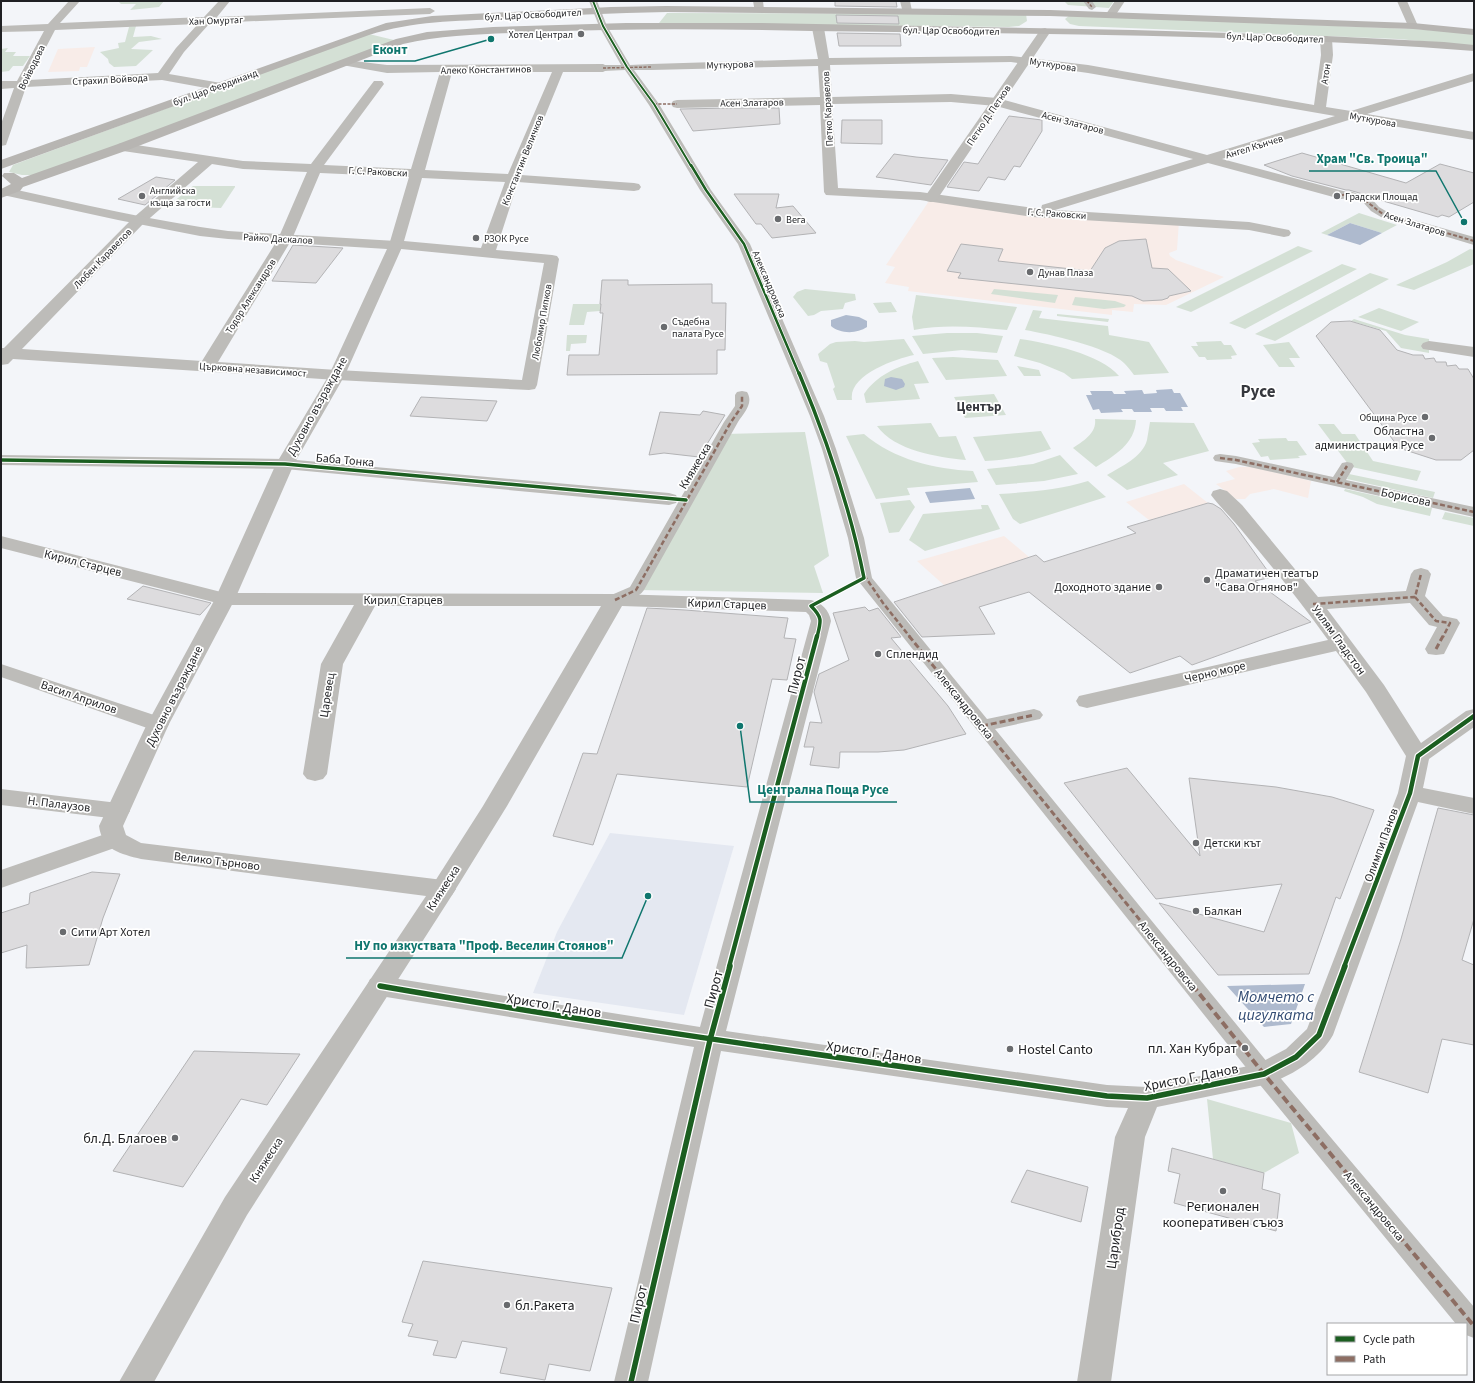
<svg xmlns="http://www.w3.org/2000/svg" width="1475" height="1383" viewBox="0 0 1475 1383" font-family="'Source Sans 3',sans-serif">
<rect width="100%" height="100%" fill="#f3f5f9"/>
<path fill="#f8ece8" d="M95,47L87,67H80L79,71L48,72L58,49Z
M931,198L1033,213L1179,221L1177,250L1169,253L1170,256L1176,260L1224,277L1166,305L1134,304L1133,312L1112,310V315L908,291L909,287L885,283L895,267L886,265Z
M1239,467H1252L1311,481L1308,498L1274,489L1250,494L1245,499H1236L1216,484L1235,479L1226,471Z
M1184,484L1208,503L1149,520L1126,502Z
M1004,536L1029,557L945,586L917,561Z"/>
<path fill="#e4e8f1" d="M610,833L734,846L684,1015L533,993L557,932Z"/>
<path fill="#d4e0d5" d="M118,1H164L159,7L130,10L136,4H121Z
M1064,1H1114L1109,8L1068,5Z
M667,13L1026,14L1027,21L1019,26L1009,27L659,23Z
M1070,15L1414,29L1474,33V46L1398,39L1079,26L1070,24L1065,19Z
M136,26L133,37L151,36L162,39L139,42L131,49L153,50L136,66L114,67L109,63L108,59L100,52L119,48L118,43L125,42L129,27Z
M369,34L398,41L39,175H22L9,172L13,165L29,159Z
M8,48L5,52H16L13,56H30L23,66H13L9,71L1,72V49Z
M193,186H235V187L221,208L168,206Z
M1359,213L1397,225L1382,233L1350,223L1327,235L1321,233Z
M1298,246L1313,251L1191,312L1176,307Z
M1470,249L1474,250V264L1414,290L1396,285L1447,262Z
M1342,264L1357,269L1245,329L1229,323Z
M1370,273L1389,279L1275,341L1255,334Z
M805,289L855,294L856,300L845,303L843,309L821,311L814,315L808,316L793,297L797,292Z
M994,289L1058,295L1055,303L991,294Z
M916,295L1017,307L1007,330C975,327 945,324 914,330L912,317Z
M1075,297L1115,301L1126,305L1124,307L1104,309L1072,305Z
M891,302L897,312L879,313L873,303Z
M573,304H601L600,311L587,312L584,325H569Z
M1379,308L1419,322L1401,331L1358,317Z
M1033,310L1042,311L1039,318L1108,326L1109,335L1149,342L1169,373L1134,375C1131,371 1128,367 1124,363C1108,347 1048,334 1025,330Z
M1057,314L1109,319L1108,322L1057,316Z
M1354,319L1405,335L1429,339V353L1401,348L1386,331L1351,321Z
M947,333H977L1003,336L997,353L962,350L923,354L912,336Z
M567,335H587L586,343L571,344L570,351H566Z
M904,339L914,355C895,359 848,375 852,400H837L833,389L835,387L827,363L820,361L818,354L830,344L836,342L855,341L864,342Z
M1020,339C1048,343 1101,354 1119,376L1072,379L1064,373L1040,363L1014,356Z
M1221,341L1224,345H1231L1237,355L1231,356L1232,359L1207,360L1205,357H1199L1191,346H1198L1196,342Z
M1289,342L1300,358H1289L1295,367H1279L1263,345Z
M953,357L998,360L1007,376L946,380L932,358Z
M918,361L929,383L914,384L920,399L866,403L864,394C877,375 896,367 918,361Z
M1017,366L1039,370L1041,376H1024Z
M994,394L1006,415L965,418L954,397Z
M1095,419L1136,420C1135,444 1114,456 1096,467L1073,448C1083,441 1097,433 1095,419Z
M1150,422L1194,423L1209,451L1163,463L1178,475L1127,490L1107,475C1120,467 1143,457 1147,440C1148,434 1149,428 1150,422Z
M931,423L939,437L956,436L966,460C937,457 895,451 877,426Z
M1318,424H1334L1342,434H1355L1373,461L1421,471L1417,481L1347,466L1348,464Z
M1041,431L1051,449C1029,456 1008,460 985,461L973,437Z
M805,432L829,556L814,566L823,593L636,590L725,434Z
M864,434C895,460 934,469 973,471L978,482L907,488L910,495L876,499L846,436Z
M1286,438L1288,441H1297L1307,455L1298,456L1300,458L1270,460L1268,456L1261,457L1252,443L1260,442L1258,439Z
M1060,455L1078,474L1044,481L996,485L987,469L1033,464Z
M1349,474L1435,492L1433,498L1347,479Z
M1088,481L1106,497L1020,524L1013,519L999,494C1029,492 1059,490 1088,481Z
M1345,489L1432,508L1430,516L1377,504L1363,497L1344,491Z
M910,500L915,507L899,532L889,533L880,503Z
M981,505H988L1000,529L925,551L909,540L923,514L982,509Z
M1445,512L1474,518V526L1442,519Z
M1207,1099L1291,1123L1299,1153L1264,1173L1213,1159Z"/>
<path fill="#aebace" d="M1350,223L1382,233L1360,245L1327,235Z
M846,315L859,317L867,321V327C857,334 840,334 831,326V320Z
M891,377L902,379L905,384L904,387L896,390L884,386L885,379Z
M1172,389L1174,393H1180L1188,407H1181L1183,411H1166L1164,408H1150L1152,412H1134L1132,409H1121L1123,412L1101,413L1099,409L1093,410L1086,395H1092L1090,391H1112L1114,394H1126L1124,391L1142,390L1144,394L1157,393L1156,390Z
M970,488L975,499L930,503L925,492Z
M1305,984L1291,1024L1264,1027L1227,986Z"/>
<path fill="#dddcde" stroke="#b3b3b5" d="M835,1H896L897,7L835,6Z
M836,15L898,16L899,24L837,23Z
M837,33L900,34L901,46H839Z
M731,108H779L780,124L693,131L680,109Z
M1009,116L1042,120V131L1020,167L1014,166L1005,180L988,177L979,191L947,187L964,162L978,164Z
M842,120H882V144L841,143Z
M1302,153L1406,183L1440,164L1474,173V202L1449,217L1442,215L1438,217L1373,198L1370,196L1349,190H1346L1292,176L1264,165Z
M894,154L916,157L948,160L931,185L876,177Z
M156,177L175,180L145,205L118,199Z
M734,194H779L776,208L793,206L816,233L772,238L761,224H756Z
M1146,239L1152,268L1168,269L1191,291L1169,296L1168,298L1162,300L1143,301L1132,296L958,278L961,273L947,271L961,244L1003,249L998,261L1090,271L1105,248L1119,241Z
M293,245L343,248L316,283L272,281Z
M602,280H628V285L712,284V303H726L725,350H717V374L567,375L569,355H599L603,313H600L601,304H600Z
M1350,321L1380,330L1397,350L1413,355H1423L1425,359L1434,358L1436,362H1446L1447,366L1456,365L1459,369H1468L1474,379V450L1461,460H1436L1399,448L1316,336L1331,322Z
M421,397L497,401L487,421L410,416Z
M703,411L725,415L699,457L664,453L649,455L660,412L700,415Z
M1208,503L1213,504L1221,509L1234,524L1272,577L1255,581L1311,622L1192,665L1180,656L1130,673L1029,592L979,607L995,634L922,637L894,602L1036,555L1044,562L1136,533L1127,527Z
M143,586L211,603L200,615L127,599Z
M865,607L869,611L878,608L901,637L891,638L948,706L966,734L904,750L878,752H840L839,768L810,765L814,747H804L810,722L822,723L814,692L819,674L849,660L833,613Z
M647,608L685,610L788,618L784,638L796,639L787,680L772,679L747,787L617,774L593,845L553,836L583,753L597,754Z
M1127,768L1200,856L1189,778L1276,787L1332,797L1374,810L1340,899L1336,897L1309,974L1218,975L1159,903L1264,932L1282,884L1156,899L1064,783Z
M1438,808L1474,815V919L1462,960L1474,965V1045L1442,1039L1428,1093L1359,1072L1401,939Z
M92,872L120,874L103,918L89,965L26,968L27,945L1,953V913L29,904L30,893Z
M194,1051L300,1054L267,1105L241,1099L183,1187L113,1171Z
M1172,1148L1264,1173L1262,1189L1280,1194L1276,1231L1174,1203L1180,1174L1168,1171Z
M1027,1170L1088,1187L1081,1222L1011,1202Z
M423,1261L612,1288L590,1371L549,1364L545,1380L500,1373L507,1348L462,1341L456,1358L433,1355L438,1341L408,1336L413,1324L402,1322Z"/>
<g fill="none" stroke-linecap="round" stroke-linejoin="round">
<path fill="#bdbcb9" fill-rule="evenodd" d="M589,1H597L607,26L630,65L651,64L656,67L651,70H634L659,104L711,190L750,244L824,416L836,449L864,538L872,578L987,719L1034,709L1040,711L1043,715L1040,719L995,729L1272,1068L1474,1307V1338L1466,1335V1324H1456L1256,1080L856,578L848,538L822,449L810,416L738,244L700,190L649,105L625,70L603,71L598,68L603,65H621L599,26Z
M1083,1H1092L1096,7L1092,10L1089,9Z
M1349,191L1370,197L1379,207L1389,213L1474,237V245L1381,217L1371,211L1362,201L1349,197H1338L1336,195L1338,193Z
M742,391L747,392C754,403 744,413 738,422L644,590C638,599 619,606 609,604L607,600L609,596L630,587L724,422L735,406V395L737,392Z
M1220,454L1236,456L1333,477L1342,463L1347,462L1352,463L1354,466L1346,480L1474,507V517L1236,464L1215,461L1213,458L1215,455Z"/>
<path fill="#bdbcb9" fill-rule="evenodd" d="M69,1H80L60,23L204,17L219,1H230L217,17L430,8L435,11L430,14L210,23L184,52L169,74L221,83L223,86L221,89L217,90L162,80L26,87L7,142L6,145L1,146V124L14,88L1,89V81H17L44,31L1,32V26L48,24ZM198,24L176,48L158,73L29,80L55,30Z
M753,1H763L764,10L763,12H755Z
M900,1H910L912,11L911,13H903Z
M1115,1H1125L1115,16H1107L1106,14Z
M1397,1H1407L1418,26L1417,28H1409Z
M818,25L824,28L829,58L1011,56L1088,65L1314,105L1321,55L1320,39L1326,36L1332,39L1333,55L1326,107L1351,111L1474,73V81L1367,114L1474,132V140L1352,119L1222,159L1347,192L1349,195L1347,198L1342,199L1337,198L1208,163L1055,210L1249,222L1289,230L1291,233L1289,236L1284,237L1249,230L1033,217L920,200L826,195L824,192L820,105L677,108L673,107L671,104L673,101L677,100L820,97L818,66L651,70L647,69L645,67L647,65L651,64L818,59L812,28ZM1011,62L1088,73L1335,116L1207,155L997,98L951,94L832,97L830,65ZM951,102L996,106L1193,159L1042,205L1041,209L920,192L838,188L832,104Z
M346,60L387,65L603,64L607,66L609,68L607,70L603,72H563L521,175L634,183L639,184L641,187L639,190L634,191L518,182L496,250L552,255L557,256L559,259L537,385L535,389L529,390L337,380L13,359L8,364L1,365V348H4L133,218L198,162L123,151L118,150L117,147L118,144L123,143L243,161L311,164L374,81H382L384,84L324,165L411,169L440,72L387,73L342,65L340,63L342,61ZM452,72H552L508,174L425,170ZM212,164L243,169L307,172L278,239L202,361L22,349L143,224ZM320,173L409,177L389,245L391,248L544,263L522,380L337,370L218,362L292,239ZM422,178L505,182L481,248L404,241Z
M1429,341L1474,347V357L1423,349L1421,346L1423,343Z
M1,455L285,459L669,493L676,495L678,499L676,503L669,505L285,469L1,465Z
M1220,489L1227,491L1242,505L1318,597L1406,591L1411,574L1414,570L1421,568L1428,570L1431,574L1425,596L1443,616L1457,619L1460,623L1444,654L1436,655L1428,654L1425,649L1437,627L1429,625L1410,603L1327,609L1384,685L1421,743L1466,711L1474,709V727L1429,759L1423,788L1474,798V814L1418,802L1333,1035C1319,1060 1290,1077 1264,1085L1157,1107L1145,1137L1111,1382H1077L1115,1137L1128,1108L1107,1107L721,1051L648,1382H614L694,1047L380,996L370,993L367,986L370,979L380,976L700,1027L811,621L809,615L806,612L622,606L507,806L452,895L443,898L434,895L430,889L483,806L601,606H375L343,664L327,774L323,779L315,781L307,779L303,774L321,664L354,605H225L1,548V536L225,593L615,594L811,600C822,603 829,610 831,621L726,1031L1107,1085L1147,1087L1258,1064L1286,1049L1307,1029L1398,793L1406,756L1366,692L1336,651L1087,708L1079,706L1076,701L1079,696L1328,640C1300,601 1270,564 1239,527C1230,516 1219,506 1211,495L1213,491Z
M1,664L166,719L169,724L166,729L158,731L150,729L1,677Z
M1,789L118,803L126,805L130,811L126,817L118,819L1,805Z
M114,831L123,833L126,839L123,845L1,888V870Z"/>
<path fill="#bdbcb9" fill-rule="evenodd" d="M1045,28L1051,31L938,198L936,201L931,202L926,201L924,198L1041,29Z
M8,188C81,204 154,221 228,231L396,241L401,242L403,245L345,375L294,464L235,599L169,724L123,826L126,835L141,843L443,880L452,883L456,889L247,1215L154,1382H119L225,1197L426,896L141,859C121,854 102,850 99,826L147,724L215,599L276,464L329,375L387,249L228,239L200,236L118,220L3,195L1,192L3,189Z"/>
<path fill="#b7b5b2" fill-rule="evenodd" d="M666,6L1050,10L1413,23L1474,29V35L1413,29L1050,16L666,12C611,13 556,16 501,19C457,21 412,21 369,35L1,169V160L386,23L432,16L611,7Z
M626,23H760L1133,30L1326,36L1444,42L1474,45V51C1254,34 1032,34 812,31C720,29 629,28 537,32C493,34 447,34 403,44L128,150L23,187L20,191L1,198V189L11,184L2,176L4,173H14L22,178L118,144L396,39L427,32L493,27Z"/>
<path stroke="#8d6e63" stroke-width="1.5" stroke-dasharray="3 1.5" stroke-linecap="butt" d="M1087,1L1092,7
M603,68L651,67
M654,104H677"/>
<path stroke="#8d6e63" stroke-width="2" stroke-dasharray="4 2" stroke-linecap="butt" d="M1342,195C1363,192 1369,206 1385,215L1474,241"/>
<path stroke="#8d6e63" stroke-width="2.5" stroke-dasharray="5 2.5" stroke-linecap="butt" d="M1220,458L1236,460L1474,512
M1337,482L1347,466
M864,575L883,603L910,637
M1415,597L1436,621L1450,623L1443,637
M615,600L636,590L731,422L742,406V395
M1313,604L1415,597L1421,574"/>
<path stroke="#8d6e63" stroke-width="3" stroke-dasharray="6 3" stroke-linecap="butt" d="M909,636L1178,967
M1436,649L1443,636
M982,726L1034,715"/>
<path stroke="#8d6e63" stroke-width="4" stroke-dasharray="8 4" stroke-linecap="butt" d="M1177,966L1264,1074L1474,1326"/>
<defs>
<path id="cycleway-far4" d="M593,1L603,26L627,67L654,104L691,166"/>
<path id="cycleway-far3" d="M691,165L706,190L744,244L799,374"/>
<path id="cycleway-far2" d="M799,373C827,440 850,507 864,578L811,606C823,618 821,621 817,637
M1,460L285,464L686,500"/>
<path id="cycleway-far1" d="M729,967L817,636
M1344,967L1410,793L1418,756L1474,716"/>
<path id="cycleway" d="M380,986C622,1028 864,1061 1107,1096L1147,1098L1264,1074L1296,1057L1319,1035L1345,966
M631,1382L710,1040L730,966"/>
</defs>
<use href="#cycleway-far4" stroke="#fff" stroke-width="3.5"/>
<use href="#cycleway-far3" stroke="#fff" stroke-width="4"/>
<use href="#cycleway-far2" stroke="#fff" stroke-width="5.5"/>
<use href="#cycleway-far1" stroke="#fff" stroke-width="7"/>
<use href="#cycleway" stroke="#fff" stroke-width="8"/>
<use href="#cycleway-far4" stroke="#1b5e20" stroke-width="2"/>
<use href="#cycleway-far3" stroke="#1b5e20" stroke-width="2.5"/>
<use href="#cycleway-far2" stroke="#1b5e20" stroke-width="3.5"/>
<use href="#cycleway-far1" stroke="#1b5e20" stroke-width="4.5"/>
<use href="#cycleway" stroke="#1b5e20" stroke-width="5.5"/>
</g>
<g fill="#696b6e" stroke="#fff" stroke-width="1.5">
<circle cx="581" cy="34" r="4"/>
<circle cx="142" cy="196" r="4"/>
<circle cx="1337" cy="196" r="4"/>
<circle cx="778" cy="219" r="4"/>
<circle cx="476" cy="238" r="4"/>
<circle cx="1030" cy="272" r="4"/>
<circle cx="664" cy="327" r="4"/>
<circle cx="1425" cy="417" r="4"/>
<circle cx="1432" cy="438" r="4"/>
<circle cx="1207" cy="580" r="4"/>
<circle cx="1159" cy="587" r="4"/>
<circle cx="878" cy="654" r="4"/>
<circle cx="1196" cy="843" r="4"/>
<circle cx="1196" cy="911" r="4"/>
<circle cx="63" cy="932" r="4"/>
<circle cx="1245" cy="1048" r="4"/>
<circle cx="1010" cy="1049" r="4"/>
<circle cx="175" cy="1138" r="4"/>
<circle cx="1223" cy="1191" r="4"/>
<circle cx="507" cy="1305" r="4"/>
</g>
<g text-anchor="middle" stroke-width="3.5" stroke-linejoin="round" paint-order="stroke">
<g font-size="10" fill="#1f2023" stroke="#fff">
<text transform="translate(533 14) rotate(-3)" y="4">бул. Цар Освободител</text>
<text transform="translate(216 20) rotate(-2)" y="4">Хан Омуртаг</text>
<text transform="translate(951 30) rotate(1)" y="4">бул. Цар Освободител</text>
<text transform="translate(1275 37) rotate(2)" y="4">бул. Цар Освободител</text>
<text transform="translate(730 64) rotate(-2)" y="4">Муткурова</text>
<text transform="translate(1053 64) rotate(9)" y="4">Муткурова</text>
<text transform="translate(31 67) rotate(-64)" y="4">Войводова</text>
<text transform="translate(486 69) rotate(-1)" y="4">Алеко Константинов</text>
<text transform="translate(1325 74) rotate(-82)" y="4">Атон</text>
<text transform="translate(110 79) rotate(-3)" y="4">Страхил Войвода</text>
<text transform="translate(215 87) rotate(-20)" y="4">бул. Цар Фердинанд</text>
<text transform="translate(752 102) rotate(-1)" y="4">Асен Златаров</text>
<text transform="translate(827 109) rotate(-93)" y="4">Петко Каравелов</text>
<text transform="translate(988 115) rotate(-56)" y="4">Петко Д. Петков</text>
<text transform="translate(1373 119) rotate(10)" y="4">Муткурова</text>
<text transform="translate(1073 122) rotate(15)" y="4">Асен Златаров</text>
<text transform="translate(1254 146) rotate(-17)" y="4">Ангел Кънчев</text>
<text transform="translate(522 160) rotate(-68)" y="4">Константин Величков</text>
<text transform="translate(378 171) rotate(3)" y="4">Г. С. Раковски</text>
<text transform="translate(1057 213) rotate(4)" y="4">Г. С. Раковски</text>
<text transform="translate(1415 223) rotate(17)" y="4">Асен Златаров</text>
<text transform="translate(278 238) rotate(3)" y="4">Райко Даскалов</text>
<text transform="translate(102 258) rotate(-46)" y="4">Любен Каравелов</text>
<text transform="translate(770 284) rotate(67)" y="4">Александровска</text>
<text transform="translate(250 296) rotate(-58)" y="4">Тодор Александров</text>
<text transform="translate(541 322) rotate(-80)" y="4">Любомир Пипков</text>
<text transform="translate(253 369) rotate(4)" y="4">Църковна независимост</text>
</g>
<g font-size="10" fill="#1f2023" stroke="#fff" text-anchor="start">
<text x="573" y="38" text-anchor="end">Хотел Централ</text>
<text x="150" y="194">Aнглийска<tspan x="150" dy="12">къща за гости</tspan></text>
<text x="1345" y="200">Градски Площад</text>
<text x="786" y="223">Вега</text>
<text x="484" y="242">РЗОК Русе</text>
<text x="1038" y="276">Дунав Плаза</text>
<text x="672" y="325">Съдебна<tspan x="672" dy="12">палата Русе</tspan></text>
<text x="1417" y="421" text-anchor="end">Община Русе</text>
</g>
<g font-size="12" fill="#1f2023" stroke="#fff">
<text transform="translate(317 406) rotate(-61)" y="4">Духовно възраждане</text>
<text transform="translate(345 460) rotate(5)" y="4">Баба Тонка</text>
<text transform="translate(695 466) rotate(-59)" y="4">Княжеска</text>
<text transform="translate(1406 497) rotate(12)" y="4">Борисова</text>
<text transform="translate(83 563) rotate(14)" y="4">Кирил Старцев</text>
<text x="403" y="604">Кирил Старцев</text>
<text transform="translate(727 604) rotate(2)" y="4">Кирил Старцев</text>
<text transform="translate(1339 640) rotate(54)" y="4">Уилям Гладстон</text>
<text transform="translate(1215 672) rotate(-13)" y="4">Черно море</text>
<text transform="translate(327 695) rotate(-81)" y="4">Царевец</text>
<text transform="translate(174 696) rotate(-63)" y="4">Духовно възраждане</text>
<text transform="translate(79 697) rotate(19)" y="4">Васил Априлов</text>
<text transform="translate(964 704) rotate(51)" y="4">Александровска</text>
<text transform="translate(59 804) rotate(7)" y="4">Н. Палаузов</text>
<text transform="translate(1381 845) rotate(-70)" y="4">Олимпи Панов</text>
<text transform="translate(217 861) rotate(7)" y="4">Велико Търново</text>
<text transform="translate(443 888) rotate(-57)" y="4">Княжеска</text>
<text transform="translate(1168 956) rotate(51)" y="4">Александровска</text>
<text transform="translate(266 1160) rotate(-57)" y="4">Княжеска</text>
<text transform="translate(1374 1206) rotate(50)" y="4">Александровска</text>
</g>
<g font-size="12" fill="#1f2023" stroke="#fff" text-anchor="start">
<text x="1424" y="435" text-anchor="end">Областна<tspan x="1424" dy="14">администрация Русе</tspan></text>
<text x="1215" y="577">Драматичен театър<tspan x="1215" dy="14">"Сава Огнянов"</tspan></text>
<text x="1151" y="591" text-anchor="end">Доходното здание</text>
<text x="886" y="658">Сплендид</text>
<text x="1204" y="847">Детски кът</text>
<text x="1204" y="915">Балкан</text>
<text x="71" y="936">Сити Арт Хотел</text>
</g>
<g font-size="13" font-weight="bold" fill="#36383e" stroke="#fff">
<text x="979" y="411">Център</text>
</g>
<g font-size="14" fill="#1f2023" stroke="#fff">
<text transform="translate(796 675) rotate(-76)" y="5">Пирот</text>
<text transform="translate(713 989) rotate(-75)" y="5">Пирот</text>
<text transform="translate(554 1005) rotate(9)" y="5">Христо Г. Данов</text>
<text transform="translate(874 1052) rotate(8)" y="5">Христо Г. Данов</text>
<text transform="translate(1191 1077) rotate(-11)" y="5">Христо Г. Данов</text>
<text transform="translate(1115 1238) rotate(-82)" y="5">Цариброд</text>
<text transform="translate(638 1304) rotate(-77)" y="5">Пирот</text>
</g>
<g font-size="14" fill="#1f2023" stroke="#fff" text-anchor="end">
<text x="1237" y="1053">пл. Хан Кубрат</text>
<text x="1018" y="1054" text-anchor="start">Hostel Canto</text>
<text x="167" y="1143">бл.Д. Благоев</text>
<text x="1223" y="1211" text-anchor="middle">Регионален<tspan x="1223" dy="16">кооперативен съюз</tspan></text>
<text x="515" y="1310" text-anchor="start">бл.Ракета</text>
</g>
<g font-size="16" font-style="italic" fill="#334c73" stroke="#fff">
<text x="1276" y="1002">Момчето с<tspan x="1276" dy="18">цигулката</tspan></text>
</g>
<g font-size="17" font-weight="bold" fill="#36383e" stroke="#fff">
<text x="1258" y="397">Русе</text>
</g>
</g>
<path fill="none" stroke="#0f766e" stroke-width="1.5" d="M491 39L415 61H364M1464 222L1436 171H1309M740 726L750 802H897M648 896L622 958H346"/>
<g fill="#0f766e" stroke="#fff" stroke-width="1.5">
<circle cx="491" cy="39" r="4"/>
<circle cx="1464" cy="222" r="4"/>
<circle cx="740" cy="726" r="4"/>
<circle cx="648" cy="896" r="4"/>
</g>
<g font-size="13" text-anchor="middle" font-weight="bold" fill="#0f766e" stroke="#fff" stroke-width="3.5" stroke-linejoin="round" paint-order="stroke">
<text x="390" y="54">Еконт</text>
<text x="1372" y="163">Храм "Св. Троица"</text>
<text x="823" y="794">Централна Поща Русе</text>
<text x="484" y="950">НУ по изкуствата "Проф. Веселин Стоянов"</text>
</g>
<rect width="1475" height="1383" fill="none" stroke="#1f2023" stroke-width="4"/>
<rect x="1327" y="1323" width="140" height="52" fill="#ffffff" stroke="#a5a6a7"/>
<rect x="1335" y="1336" width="20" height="6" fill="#1b5e20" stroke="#a5a6a7"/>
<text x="1363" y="1343" font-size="12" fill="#1f2023">Cycle path</text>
<rect x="1335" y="1356" width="20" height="6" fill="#8d6e63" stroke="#a5a6a7"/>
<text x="1363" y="1363" font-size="12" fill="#1f2023">Path</text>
</svg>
